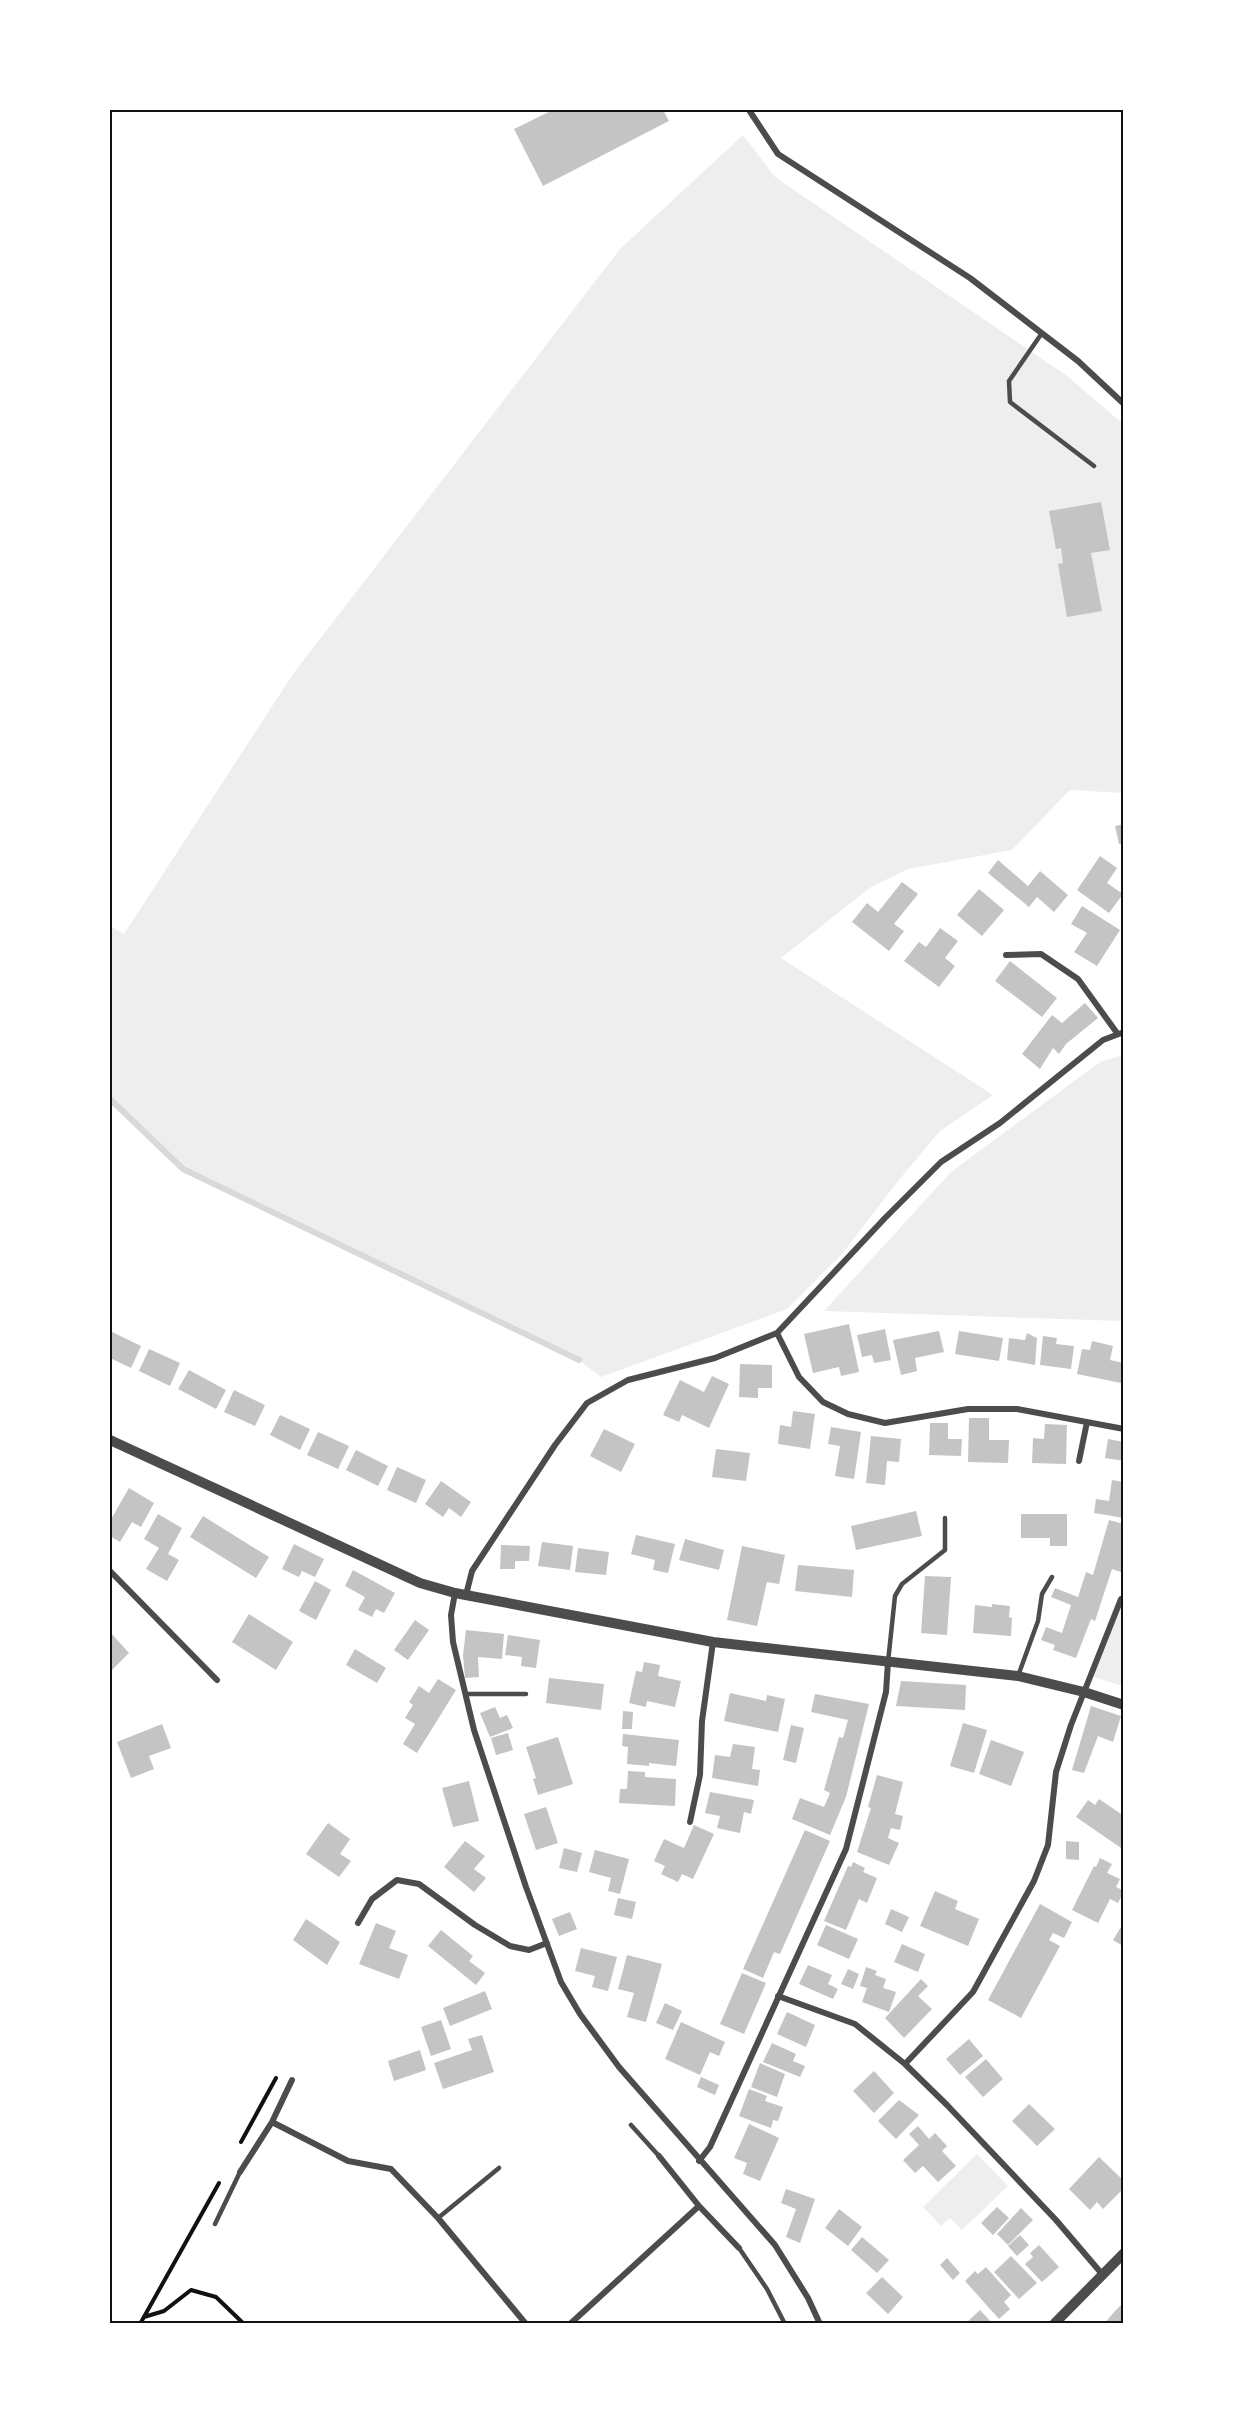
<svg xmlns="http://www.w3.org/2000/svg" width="1233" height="2433" viewBox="0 0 1233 2433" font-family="'Fira Sans Condensed',sans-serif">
<rect width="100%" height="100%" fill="#fff"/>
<path fill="#eee" d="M743,135L775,177L1067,376L1123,424V793L1070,790L1012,850L908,869L871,887L781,958L993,1095L940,1131L898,1181L842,1254L787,1309L601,1377L579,1360L183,1169L110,1099V926L124,934L293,674L620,249Z
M1123,1055V1321L824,1311L951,1172L1100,1062Z
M1123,1596V1686L1091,1676Z
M977,2154L1008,2186L962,2230L950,2218L941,2226L923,2207Z"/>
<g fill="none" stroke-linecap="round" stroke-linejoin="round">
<path stroke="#d9d9d9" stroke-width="6" d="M110,1099L183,1169L579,1360"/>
</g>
<path fill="#c4c4c4" d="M553,110H663L669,121L543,186L514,129Z
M1101,502L1110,550L1091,553L1102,611L1067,617L1058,564L1063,563L1061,548L1056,549L1049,511Z
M1124,824V843L1119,844L1115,826Z
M1100,856L1117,868L1107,883L1123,894L1109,913L1077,890Z
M998,860L1028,886L1040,871L1068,895L1054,912L1037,897L1029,907L988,873Z
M902,882L918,894L894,924L904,931L889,951L852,922L867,903L878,912Z
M979,889L1004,910L982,936L957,915Z
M1082,906L1120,930L1097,966L1074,952L1087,933L1071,924Z
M940,928L958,941L945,958L955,966L939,987L904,961L919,942L926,947Z
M1010,961L1057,998L1042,1017L995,981Z
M1085,1003L1098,1018L1066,1044L1059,1054L1053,1048L1040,1069L1022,1054L1052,1015L1062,1023Z
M849,1324L859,1372L841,1376L839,1367L813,1373L804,1334Z
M885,1329L891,1360L874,1363L872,1355L862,1357L857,1335Z
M110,1331L141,1346L131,1368L110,1358Z
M939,1331L944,1352L915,1358L917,1371L901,1375L893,1340Z
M959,1331L1003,1338L999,1361L955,1354Z
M1027,1333L1037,1338L1035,1365L1007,1360L1009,1338L1025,1340Z
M1043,1336L1057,1338L1056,1344L1074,1346L1071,1369L1040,1365Z
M1092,1341L1113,1346L1110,1360L1124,1363L1121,1383L1077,1374L1082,1349L1090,1350Z
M149,1349L180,1363L170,1386L139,1371Z
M740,1364L772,1365V1388H758V1398L739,1397Z
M189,1370L226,1390L216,1409L178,1389Z
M712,1376L729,1384L709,1428L682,1415L679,1422L663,1415L680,1380L704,1392Z
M234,1390L265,1405L255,1426L224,1412Z
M793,1411L815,1414L810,1449L778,1444L780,1425L791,1427Z
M280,1415L310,1429L300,1450L270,1435Z
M969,1418H989V1440H1009L1008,1463L968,1462Z
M930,1423H948V1439H962L961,1456L929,1455Z
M1045,1424L1067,1425L1066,1464L1032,1463L1033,1438L1044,1439Z
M831,1427L861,1432L854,1479L835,1476L840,1446L828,1444Z
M604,1429L635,1444L621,1472L590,1456Z
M318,1432L349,1446L338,1469L307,1455Z
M871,1436L901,1439L899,1462L887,1461L885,1485L866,1483Z
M1108,1439L1124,1442V1461L1105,1458Z
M716,1449L750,1453L746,1481L712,1477Z
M356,1450L388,1466L378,1486L346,1470Z
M397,1467L426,1480L416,1503L387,1490Z
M1112,1480L1124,1482V1518L1094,1513L1096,1499L1109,1501Z
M441,1481L471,1502L461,1517L449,1508L443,1517L425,1504Z
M129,1488L154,1503L141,1527L132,1522L120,1542L110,1536V1521Z
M916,1511L922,1536L856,1550L851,1526Z
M158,1514L182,1528L168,1554L179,1560L167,1581L146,1569L159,1548L144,1539Z
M1021,1514H1067V1546H1050V1538H1021Z
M203,1516L269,1557L256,1578L190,1537Z
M1109,1520L1124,1524V1573L1112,1569L1095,1621L1091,1619L1076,1658L1053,1650L1055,1645L1041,1640L1046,1627L1062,1633L1071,1605L1051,1597L1055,1588L1078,1597L1086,1572L1093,1575Z
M636,1535L675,1544L668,1573L653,1570L655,1560L631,1554Z
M685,1539L724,1550L719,1570L679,1560Z
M542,1542L573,1546L570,1570L538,1566Z
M294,1544L324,1559L315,1577L302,1571L299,1577L282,1569Z
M501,1545L530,1546L529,1561H515V1569H500Z
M742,1546L785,1555L779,1584L767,1582L757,1626L727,1620Z
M578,1548L609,1552L606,1575L575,1572Z
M798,1565L854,1570L852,1597L795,1591Z
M353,1570L395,1593L384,1613L376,1609L372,1617L358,1610L365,1597L345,1586Z
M925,1576L951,1577L947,1635L921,1633Z
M315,1581L331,1590L316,1620L299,1611Z
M992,1604L1010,1606L1009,1617L1012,1618L1011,1636L973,1633L975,1605L992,1607Z
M249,1614L293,1642L276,1670L232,1642Z
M415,1620L429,1630L408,1660L394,1650Z
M466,1630L504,1634L502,1659L478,1657L479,1677L465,1678L463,1655Z
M110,1632L129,1653L110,1672Z
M508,1635L540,1640L536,1668L521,1666L522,1657L505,1655Z
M355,1649L386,1668L377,1683L346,1665Z
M644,1662L660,1665L658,1676L681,1681L675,1707L647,1701L646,1707L629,1703L636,1671L642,1672Z
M549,1678L604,1684L601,1710L546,1703Z
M438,1679L456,1690L417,1753L403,1744L415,1724L405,1718L413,1705L409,1702L419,1686L429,1693Z
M901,1681L966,1685L965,1710L896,1706Z
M730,1693L766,1701L767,1695L785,1699L778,1732L724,1721Z
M815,1694L869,1704L846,1797L830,1835L792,1819L800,1798L824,1807L830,1793L824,1790L839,1737L843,1738L848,1720L811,1712Z
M1091,1706L1121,1716L1113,1742L1098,1736L1084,1773L1072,1770Z
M495,1707L500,1718L507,1715L513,1728L490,1737L480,1713Z
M623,1711L633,1712L632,1729H622Z
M963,1723L987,1730L974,1773L950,1766Z
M162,1724L171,1748L149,1756L154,1769L131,1778L117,1742Z
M791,1725L804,1728L796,1763L783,1760Z
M508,1733L513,1750L496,1755L491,1738Z
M623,1734L679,1740L676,1766L649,1763V1766L627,1764L628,1747L622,1746Z
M558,1737L573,1784L538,1795L533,1779L536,1778L526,1747Z
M991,1740L1024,1752L1011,1786L979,1774Z
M733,1744L755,1747L752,1769L760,1770L758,1786L712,1778L715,1755L730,1757Z
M628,1771L645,1772V1777L676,1779L675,1806L619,1803L620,1789H627Z
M877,1775L903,1782L895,1814L903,1816L900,1830L891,1828L888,1838L899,1843L889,1865L857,1852L871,1808L868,1807Z
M469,1781L479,1821L453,1827L442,1788Z
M710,1792L754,1800L751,1814L744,1812L740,1833L717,1828L720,1816L705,1813Z
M1099,1799L1124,1816V1850L1076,1817L1088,1800L1095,1805Z
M546,1807L558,1843L536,1850L524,1814Z
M328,1823L350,1839L340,1854L351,1861L339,1877L306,1854Z
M694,1825L714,1834L693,1879L682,1874L678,1882L661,1874L665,1866L654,1861L664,1839L684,1848Z
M805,1830L830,1841L780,1954L774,1952L763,1978L743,1969Z
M465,1841L485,1856L474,1869L486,1878L474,1892L444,1867Z
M1066,1841L1079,1842V1860L1066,1859Z
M564,1848L582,1853L577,1872L559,1868Z
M595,1850L629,1859L620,1894L608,1891L611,1878L589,1872Z
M1100,1858L1112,1864L1107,1873L1120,1879L1116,1887L1124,1891L1118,1903L1110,1899L1098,1923L1072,1910L1094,1866L1096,1867Z
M853,1862L865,1868L863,1872L877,1878L867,1903L859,1899L846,1930L824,1921L848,1866L851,1867Z
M935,1891L958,1901L955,1909L979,1919L968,1946L920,1926Z
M618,1898L636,1902L632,1919L614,1915Z
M1040,1904L1072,1922L1064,1938L1053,1933L1049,1940L1060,1946L1021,2018L988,2000Z
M891,1909L909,1917L902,1932L885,1924Z
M570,1912L577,1929L559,1936L552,1919Z
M306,1919L340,1942L327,1965L293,1940Z
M1124,1922V1945L1123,1946L1113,1940Z
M376,1923L396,1931L389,1948L408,1955L399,1979L359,1964Z
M826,1925L858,1939L849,1959L817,1945Z
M441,1930L473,1956L469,1961L485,1973L476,1985L428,1946Z
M902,1944L925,1954L918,1972L894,1962Z
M581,1948L617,1957L608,1991L592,1987L595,1976L575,1971Z
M627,1955L662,1964L646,2022L627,2017L634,1993L618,1989Z
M808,1965L832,1975L828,1984L838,1989L833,1999L799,1984Z
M866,1967L877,1971L875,1975L886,1979L883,1988L896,1992L889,2012L862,2002L867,1988L860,1986Z
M848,1969L859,1974L853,1989L841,1984Z
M742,1973L766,1983L744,2034L720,2024Z
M921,1979L928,1986L918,1996L932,2009L904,2038L885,2018Z
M485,1991L492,2009L450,2026L443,2008Z
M665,2003L682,2011L673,2030L656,2023Z
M787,2012L815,2025L806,2047L777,2034Z
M441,2020L451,2049L431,2056L421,2027Z
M681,2022L725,2042L719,2056L710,2052L700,2075L665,2059Z
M482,2035L494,2072L443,2089L434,2063L472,2050L468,2039Z
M969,2039L983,2056L960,2075L946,2059Z
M772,2043L796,2054L793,2061L805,2066L800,2077L763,2062Z
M420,2050L426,2070L394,2081L388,2061Z
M986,2059L1003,2079L983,2097L965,2077Z
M760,2063L785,2074L777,2097L751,2087Z
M874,2071L894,2093L874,2113L853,2091Z
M701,2077L719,2085L715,2095L697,2087Z
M749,2089L767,2096L765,2101L783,2107L778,2121L773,2120L771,2128L739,2116Z
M899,2100L919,2115L896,2139L878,2121Z
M1029,2104L1055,2129L1037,2146L1012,2121Z
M749,2124L779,2138L760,2181L743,2174L747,2163L734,2158Z
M918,2126L929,2139L935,2133L947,2146L942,2151L956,2166L938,2182L923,2166L915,2173L903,2160L919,2145L909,2134Z
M1099,2157L1124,2181V2188L1103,2209L1097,2202L1090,2210L1069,2189Z
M786,2189L815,2199L800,2243L786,2237L796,2209L781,2203Z
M997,2207L1009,2218L993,2235L981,2223Z
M1021,2208L1033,2220L1008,2245L997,2234Z
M839,2209L862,2227L848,2246L825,2228Z
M1020,2235L1029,2245L1017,2256L1008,2246Z
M862,2237L889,2260L877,2273L851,2250Z
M1039,2245L1059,2267L1042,2282L1025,2264L1033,2257L1030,2253Z
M1011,2256L1037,2283L1019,2299L994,2272Z
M947,2258L960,2273L953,2280L940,2265Z
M986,2267L1011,2295L1004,2302L1010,2309L999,2319L965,2281L975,2271L978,2274Z
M882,2277L903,2297L888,2314L866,2293Z
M1124,2302V2324H1104L1115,2311Z
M980,2310L993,2324H965Z"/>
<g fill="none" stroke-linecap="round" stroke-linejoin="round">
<path stroke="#111" stroke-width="4" d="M241,2142L276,2078
M144,2317L164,2311L191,2290L216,2297L244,2324
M140,2324L219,2183"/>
<path stroke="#4c4c4c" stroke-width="4.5" d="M1042,333L1009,381L1010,402L1094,466
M888,1662L895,1596L902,1584L945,1550V1518
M1018,1676L1038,1621L1042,1594L1052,1577
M466,1694H526
M631,2125L659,2156
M438,2218L499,2168
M215,2224L240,2172
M739,2248L767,2289L785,2324"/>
<path stroke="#4c4c4c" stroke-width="6" d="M749,110L778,154L970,278L1078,361L1124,404
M1006,955L1041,954L1078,979L1117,1033
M777,1333L799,1377L823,1402L848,1414L885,1423L968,1409H1017L1124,1429
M1079,1461L1087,1422
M110,1571L217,1680
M455,1593L451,1615L453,1642L474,1730L526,1887L561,1982L580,2014L619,2067L775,2245L808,2298L820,2324
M466,1595L472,1571L555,1445L587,1403L628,1380L715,1358L777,1333L885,1218L941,1162L1000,1123L1103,1040L1124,1032
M690,1822L700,1775L702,1721L713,1642
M358,1923L372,1899L397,1880L419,1884L475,1925L510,1946L529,1950L547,1943
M778,1996L855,2024L905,2064L947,2105L1056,2220L1102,2274
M905,2064L973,1992L1034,1881L1048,1845L1056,1772L1071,1725L1121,1599
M272,2122L348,2161L391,2169L438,2218L526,2324
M659,2156L699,2206L739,2248
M699,2161L710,2147L846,1849L886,1692L888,1662
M240,2172L272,2122L292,2080
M570,2324L699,2206"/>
<path stroke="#4c4c4c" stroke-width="10" d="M110,1440L420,1583L455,1593L713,1642L1018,1676L1084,1692L1124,1705
M1054,2324L1124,2253"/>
</g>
<rect width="1233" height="2433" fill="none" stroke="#ffffff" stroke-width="222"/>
<rect x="111" y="111" width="1011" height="2211" fill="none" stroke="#111" stroke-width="2"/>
</svg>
